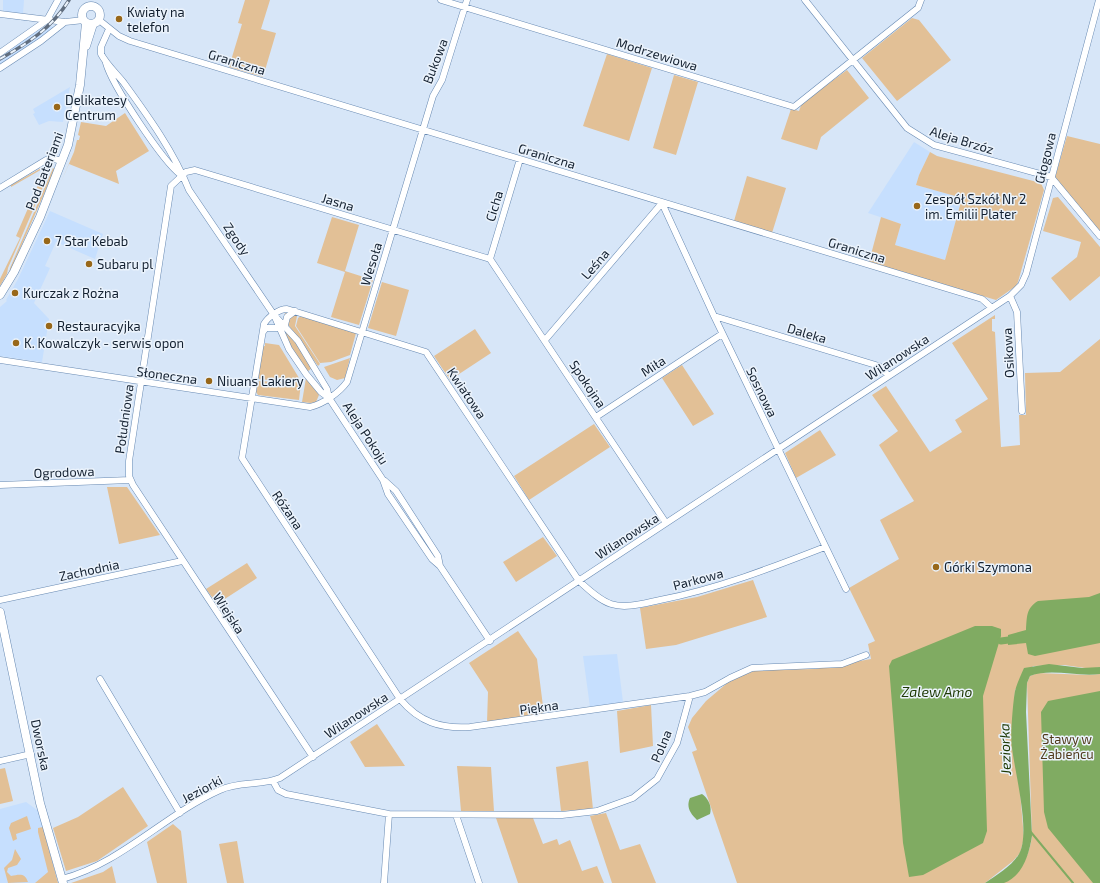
<svg xmlns="http://www.w3.org/2000/svg" width="1100" height="883" viewBox="0 0 1100 883" font-family="'Exo 2',sans-serif">
<rect width="100%" height="100%" fill="#d7e6f8"/>
<path fill="#c6dffe" d="M3,0H24L23,14L3,11Z
M47,25L53,27L41,39L0,64V54Z
M70,87L63,122L49,121L39,125L33,114L35,113L33,109Z
M914,142L930,152L919,175L916,185L962,198L945,260L895,245L901,224L868,213Z
M50,211L103,234L95,259L56,242L45,266L50,268L34,303L49,319L42,362L0,356V307L7,301L6,300L18,279Z
M617,654L623,702L590,707L583,656Z
M26,802L40,812L58,883H0V809Z"/>
<path fill="#e2c096" d="M245,0H270L261,29L276,33L263,77L229,67L242,24L238,23Z
M912,18L919,20L951,60L897,101L862,58Z
M607,54L652,68L629,141L583,126Z
M847,70L869,98L821,137L817,150L781,139L791,109L799,111L802,103Z
M674,75L698,82L676,155L653,148Z
M125,113L149,151L116,171L119,184L69,164L61,182L74,152L77,140H79L80,136L78,135L81,122L106,126Z
M1067,136L1100,144V232L1055,177Z
M930,152L937,156L1041,183L1044,190L1018,282L1016,286L996,300L869,262L881,217L901,224L895,245L945,260L962,198L916,185L919,175Z
M52,162V166L8,268L7,274L0,286V279L20,238L16,236L45,169L44,168L11,187V185Z
M53,168L55,169L9,274L10,268Z
M747,176L786,188L772,233L734,221Z
M1058,197L1100,247V276L1070,301L1051,278L1077,257L1081,242L1043,231L1053,198Z
M332,217L359,225L345,271L373,280L359,325L331,317L345,272L317,263Z
M382,282L409,290L396,336L368,328Z
M285,313L297,316L295,326L320,364L318,366L284,319Z
M995,315V319H992V331L995,332L1001,447L1020,445L1019,415H1026L1025,373L1060,372L1100,339V667L1092,669L1064,665L1033,666L1015,690L1012,746L1019,779L1024,839L1020,853L1013,861L985,883H737L692,752L697,750L688,727L692,718L706,701L732,679L757,670L815,669L871,659L868,644L875,641L849,588L899,559L880,520L914,501L879,445L898,431L872,395L886,386L930,452L962,432L955,420L988,399L952,343Z
M301,316L356,333L350,355L331,362L320,363L296,326L298,318Z
M278,321L297,343L312,368L307,372L292,351Z
M475,329L491,353L450,380L434,356Z
M265,343L279,345L299,378L292,382L258,379L263,346H265Z
M350,358L345,378L337,380L330,377L324,367Z
M682,365L714,414L693,426L662,378Z
M306,378L319,395L316,402L311,403L302,402Z
M300,379L301,383L299,400L258,395L256,392L259,381L294,383Z
M594,424L610,447L529,500L514,476Z
M820,430L836,455L796,478L785,453Z
M107,487H127L160,535L119,544Z
M543,537L557,556L516,582L503,562Z
M247,563L257,578L217,604L206,589Z
M753,580L767,617L676,645L646,649L640,608L697,597Z
M518,631L537,659L544,714L487,722L488,692L469,663Z
M1038,673L1090,675L1100,674V883H1003C1022,870 1028,859 1032,837L1027,683L1030,676Z
M651,705L653,746L620,753L617,711Z
M377,724L405,766L365,767L350,742Z
M588,761L593,809L561,811L556,767Z
M457,766L491,767L494,811H461Z
M5,768L13,801L0,804V769Z
M123,787L148,826L97,861L66,871L53,828L78,817Z
M606,813L620,850L640,844L656,883H612L590,816Z
M27,816L31,829L16,834L17,839L13,841L9,828L11,823Z
M496,818H533L543,844L557,839L559,845L570,840L582,871L597,866L604,883H518Z
M173,824L181,831L187,883H157L147,842Z
M43,827L58,883H35L48,872L38,832V828Z
M237,841L244,883H227L219,844Z
M15,849L21,859L17,865L8,868L7,872L11,876C20,874 25,873 28,882L8,883L4,868L12,860Z
M112,866L116,883H71L103,872Z"/>
<path fill="#80ab62" d="M1100,593V643L1035,656L1028,654L1026,643L1008,645V635L1026,630C1027,617 1026,608 1038,601L1089,597Z
M975,626H992L1001,629V636L983,696L987,831L983,843L923,875L909,877L903,843L889,666L892,660Z
M1049,664L1082,668L1100,667V674C1077,677 1051,668 1030,676L1027,683L1026,712L1032,836C1029,854 1023,876 1004,883C998,883 990,883 985,883C997,875 1012,866 1019,854C1031,833 1015,773 1012,748C1010,737 1013,702 1015,691C1017,683 1021,675 1024,668Z
M1100,691V883H1093L1048,828L1044,812L1041,712L1048,701Z
M702,794C709,799 712,807 710,814L697,820C690,813 686,807 690,798Z"/>
<g fill="none" stroke-linecap="round" stroke-linejoin="round">
<path stroke="#80ab62" stroke-width="2" d="M1030,831L1073,883"/>
<path stroke="#80ab62" stroke-width="7" d="M1001,641L1016,639"/>
<defs>
<path id="minor" d="M441,0L794,107L918,8L921,0
M805,0L907,128L934,145L1051,177L1100,236
M0,14L65,22L84,20
M99,20L119,36L130,41L982,299L992,308
M109,29L101,47V54C107,65 116,73 124,83C148,116 174,152 189,190L274,315L289,349L306,374L321,392L329,398
M0,53L47,20L58,0
M106,63C112,85 163,162 181,175
M0,68L41,41L65,22
M0,188L46,160L54,159L62,161
M490,259L520,159
M1010,296L1017,312L1022,411
M275,316L298,341L327,389L329,398L383,480L388,494L432,559L440,566
M714,316L879,366L889,376
M285,325L287,317L295,311
M263,332L266,328H279
M545,340L662,203L714,316L846,589
M0,360L310,407C323,404 339,393 347,382L433,96L442,80L467,0
M596,417L722,334
M385,481L396,491L438,556L440,566L490,641
M0,485L130,480
M825,547C771,568 717,589 660,600C645,603 626,609 611,604C599,600 588,589 579,581L426,352L287,309C279,309 268,317 264,324L242,458L400,699C419,722 441,729 470,727L690,696L705,692L730,678L752,668L842,664L866,655
M0,600L182,561
M100,679L180,813
M313,757L133,485L129,476V461L171,186L186,172L195,170L490,259L666,523
M0,761L31,754
M273,781L278,790L286,794L389,814L562,815L597,811L633,798L657,779L677,743L690,696
M456,815L479,883
M62,879C122,863 164,815 220,790C239,781 261,786 280,778L1010,296L1021,285L1026,274L1099,0
M384,883L389,814"/>
<path id="tertiary" d="M82 15a9 9 0 1 1 18 0a9 9 0 1 1-18 0Z
M86,46L93,24
M0,295L14,272L40,217L68,145L80,85L86,23
M0,612L40,803L63,883"/>
</defs>
<use href="#minor" stroke="#6789b2" stroke-width="7"/>
<use href="#tertiary" stroke="#6789b2" stroke-width="9"/>
<use href="#minor" stroke="#fff" stroke-width="6"/>
<use href="#tertiary" stroke="#fff" stroke-width="8"/>
<defs>
<path id="rail" d="M0,59C28,43 52,28 69,0"/>
</defs>
<use href="#rail" stroke="#616e7f" stroke-width="3.5"/>
<use href="#rail" stroke="#ebf3fc" stroke-width="2" stroke-dasharray="6" stroke-linecap="butt"/>
</g>
<g fill="#986719" stroke="#ebf3fc" stroke-width="1.5">
<circle cx="119" cy="19" r="4"/>
<circle cx="57" cy="107" r="4"/>
<circle cx="917" cy="206" r="4"/>
<circle cx="47" cy="241" r="4"/>
<circle cx="89" cy="264" r="4"/>
<circle cx="15" cy="293" r="4"/>
<circle cx="49" cy="326" r="4"/>
<circle cx="16" cy="343" r="4"/>
<circle cx="209" cy="381" r="4"/>
<circle cx="936" cy="567" r="4"/>
</g>
<g text-anchor="middle" stroke-width="3" stroke-linejoin="round" paint-order="stroke">
<g font-size="13" fill="#132030" stroke="#ebf3fc" text-anchor="start">
<text x="127" y="17">Kwiaty na<tspan x="127" dy="15">telefon</tspan></text>
<text x="65" y="105">Delikatesy<tspan x="65" dy="15">Centrum</tspan></text>
<text x="925" y="204">Zespół Szkół Nr 2<tspan x="925" dy="15">im. Emilii Plater</tspan></text>
<text x="55" y="246">7 Star Kebab</text>
<text x="97" y="269">Subaru pl</text>
<text x="23" y="298">Kurczak z Rożna</text>
<text x="57" y="331">Restauracyjka</text>
<text x="24" y="348">K. Kowalczyk - serwis opon</text>
<text x="217" y="386">Niuans Lakiery</text>
<text x="944" y="572">Górki Szymona</text>
</g>
<g font-size="13" fill="#132030" stroke="#ebf3fc">
<text transform="translate(657 54) rotate(17)" y="5">Modrzewiowa</text>
<text transform="translate(435 61) rotate(-69)" y="5">Bukowa</text>
<text transform="translate(237 62) rotate(17)" y="5">Graniczna</text>
<text transform="translate(962 140) rotate(17)" y="5">Aleja Brzóz</text>
<text transform="translate(547 156) rotate(17)" y="5">Graniczna</text>
<text transform="translate(1045 158) rotate(-76)" y="5">Głogowa</text>
<text transform="translate(44 171) rotate(-69)" y="5">Pod Bateriami</text>
<text transform="translate(338 202) rotate(17)" y="5">Jasna</text>
<text transform="translate(494 206) rotate(-73)" y="5">Cicha</text>
<text transform="translate(237 239) rotate(56)" y="5">Zgody</text>
<text transform="translate(857 250) rotate(17)" y="5">Graniczna</text>
<text transform="translate(371 264) rotate(-73)" y="5">Wesoła</text>
<text transform="translate(595 264) rotate(-49)" y="5">Leśna</text>
<text transform="translate(807 333) rotate(17)" y="5">Daleka</text>
<text transform="translate(1008 353) rotate(-93)" y="5">Osikowa</text>
<text transform="translate(897 357) rotate(-33)" y="5">Wilanowska</text>
<text transform="translate(653 366) rotate(-33)" y="5">Miła</text>
<text transform="translate(167 375) rotate(8)" y="5">Słoneczna</text>
<text transform="translate(588 384) rotate(56)" y="5">Spokojna</text>
<text transform="translate(762 392) rotate(64)" y="5">Sosnowa</text>
<text transform="translate(467 393) rotate(56)" y="5">Kwiatowa</text>
<text transform="translate(124 419) rotate(-82)" y="5">Południowa</text>
<text transform="translate(366 433) rotate(57)" y="5">Aleja Pokoju</text>
<text transform="translate(64 472) rotate(-2)" y="5">Ogrodowa</text>
<text transform="translate(288 510) rotate(56)" y="5">Różana</text>
<text transform="translate(627 536) rotate(-33)" y="5">Wilanowska</text>
<text transform="translate(89 570) rotate(-12)" y="5">Zachodnia</text>
<text transform="translate(698 579) rotate(-15)" y="5">Parkowa</text>
<text transform="translate(229 613) rotate(57)" y="5">Wiejska</text>
<text transform="translate(539 707) rotate(-8)" y="5">Piękna</text>
<text transform="translate(356 715) rotate(-33)" y="5">Wilanowska</text>
<text transform="translate(41 745) rotate(78)" y="5">Dworska</text>
<text transform="translate(661 746) rotate(-67)" y="5">Polna</text>
<text transform="translate(202 789) rotate(-28)" y="5">Jeziorki</text>
</g>
<g font-size="13" fill="#503a1b" stroke="#ebf3fc">
<text x="1067" y="744">Stawy w<tspan x="1067" dy="15">Żabieńcu</tspan></text>
</g>
<g font-size="14" font-style="italic" fill="#1e3904" stroke="#ebf3fc">
<text x="937" y="697">Zalew Amo</text>
<text transform="translate(1005 749) rotate(-92)" y="5">Jeziorka</text>
</g>
</g>
</svg>
